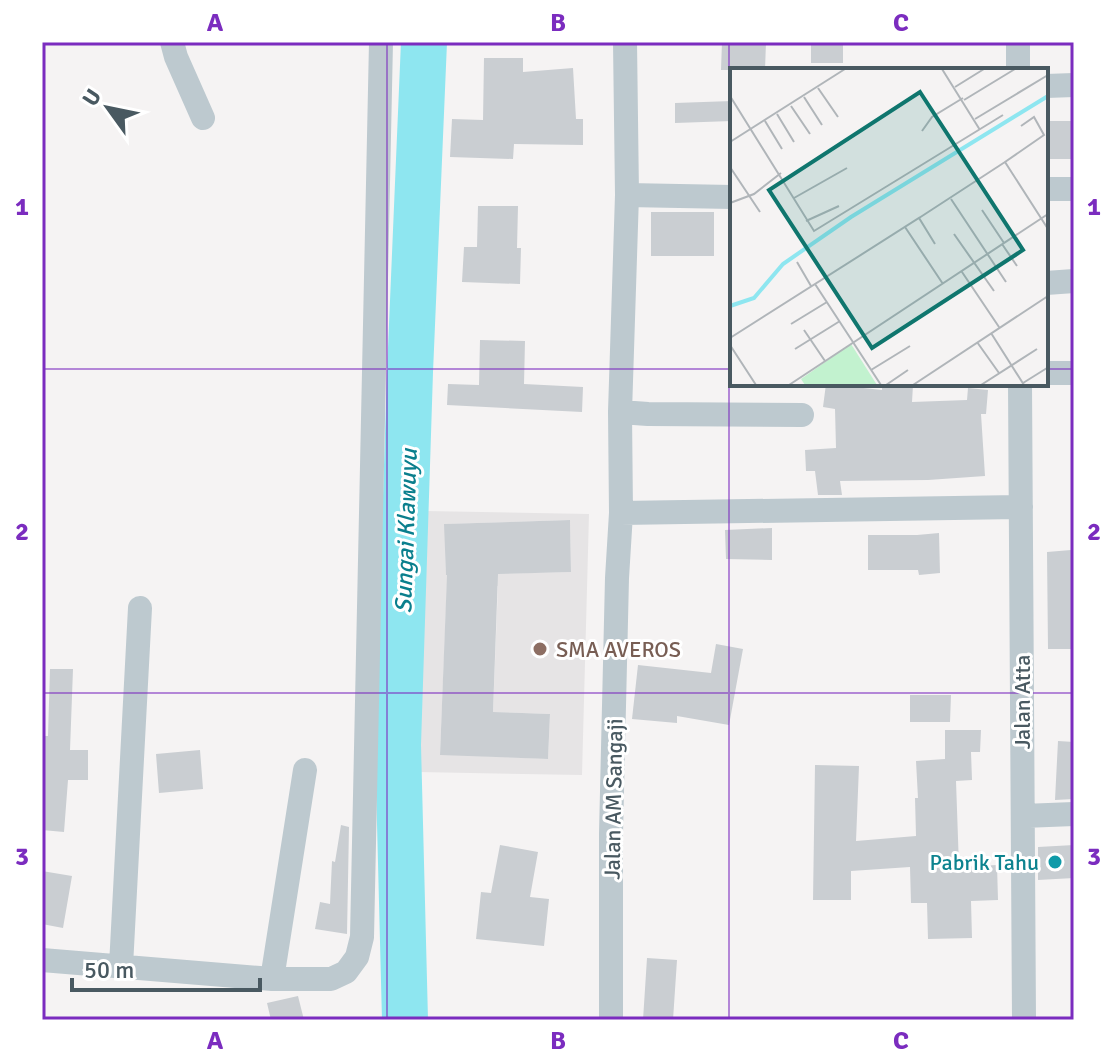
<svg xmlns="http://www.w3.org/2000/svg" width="1116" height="1062" viewBox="0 0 1116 1062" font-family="Signika,sans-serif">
<rect width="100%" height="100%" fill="#f5f3f3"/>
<path fill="#e6e4e5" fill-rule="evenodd" d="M425,511L589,514L582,775L418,772ZM570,520L571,572L446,575L445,524ZM447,584L498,586L493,712L550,714L548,759L440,754Z"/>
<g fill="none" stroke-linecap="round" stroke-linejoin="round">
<path stroke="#8ee6f0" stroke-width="46" d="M405,1020L398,745L410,372L424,42"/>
</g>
<path fill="#caced2" d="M722,42H766L765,70H721Z
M811,42H843V63H811Z
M484,58H523V72L573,68L576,119H583V145L514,144L513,159L450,157L452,119L483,120Z
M732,101V121L675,123V103Z
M1046,121H1074V159H1046Z
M478,206H518L517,248H521L520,284L462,282L464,247H477Z
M651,212H714V256H651Z
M480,340L525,341L524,384L583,387L582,412L447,405L448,384L479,385Z
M826,384L882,390V384L913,385L912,402L967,400L968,388L988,390L986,414H981L985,476L928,480L840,481L842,495H818L815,471H806L805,450L836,448L835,409L823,407Z
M570,520L571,572L498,574L493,712L550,714L548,759L440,755L447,575H446L444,524Z
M772,528V560L726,559L725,530Z
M939,533L940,573L919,575L918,570H868V535H917Z
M1071,550L1074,587V649H1048L1047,552Z
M716,644L743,649L729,725L677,716V723L632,719L638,665L711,673Z
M50,669H73L70,750H88V780H68L64,832L42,830V736H48Z
M910,695H951L950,722H910Z
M945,730H981L980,752H971L972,780L956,781L959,867L997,865L998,900L971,901L972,938L928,939L927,903H911L910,867L851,871V900H813L815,765L859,766L856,841L916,836L915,798H918L916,761L945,759Z
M1058,741L1074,742V799L1055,800Z
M200,750L203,789L159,793L156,754Z
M341,825L349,827L347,934L315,929L320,902L330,904L332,861L335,862Z
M500,845L538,852L530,897L549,899L544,946L476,939L481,892L491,893Z
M1074,845V878L1038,880V847Z
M42,871L72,876L63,928L42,924Z
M647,958L677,960L673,1020H643Z
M298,996L304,1020H271L267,1003Z"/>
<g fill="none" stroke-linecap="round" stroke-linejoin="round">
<path stroke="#bdc9cf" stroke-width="24" d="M172,42L176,57L203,118
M1018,42V70
M1046,86L1074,85
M1046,189H1074
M627,195L732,197
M1046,283L1074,281
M1046,373H1074
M1020,384L1024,1020
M620,412L627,195L625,42
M621,513L1021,507
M1023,816L1074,814
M42,960L272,979H331L346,972L357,957L362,937L381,42
M121,966L140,608
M272,979L305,770
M611,1020V834L617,578L621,513L620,412L648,414L802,415"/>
</g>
<path fill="none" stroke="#7b2cbf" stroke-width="2" stroke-opacity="0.55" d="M387,42V1020M729,42V1020M42,369H732M1046,369H1074M42,693H1074"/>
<circle fill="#8d6e63" stroke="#fff" stroke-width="3" cx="540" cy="649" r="8"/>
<circle fill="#0f9aa8" stroke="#fff" stroke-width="3" cx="1055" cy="862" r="8"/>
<g text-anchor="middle" stroke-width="6" stroke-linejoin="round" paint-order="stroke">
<g font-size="22" fill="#785e54" stroke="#fff" text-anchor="start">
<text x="556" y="657">SMA AVEROS</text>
</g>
<g font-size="22" fill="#495961" stroke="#fff">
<text transform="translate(1022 702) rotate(-90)" y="8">Jalan Atta</text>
<text transform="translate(613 799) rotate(-89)" y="8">Jalan AM Sangaji</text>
</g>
<g font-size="22" fill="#0d838f" stroke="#fff" text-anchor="end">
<text x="1039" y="870">Pabrik Tahu</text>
</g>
<g font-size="24" font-style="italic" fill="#0a7f8d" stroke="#fff">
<text transform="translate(406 531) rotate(-88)" y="8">Sungai Klawuyu</text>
</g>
</g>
<g transform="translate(730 68)">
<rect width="318" height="318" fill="#f5f3f3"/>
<path d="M121,276L147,317H75L71,311Z" fill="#c2f2cf"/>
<path fill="none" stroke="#8ee6f0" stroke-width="4" d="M0,238L24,230L53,196L121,149L318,28"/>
<path fill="none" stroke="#b0b5b9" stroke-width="2" d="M212,1L250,62M225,19L254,1M88,20L108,49M0,28L84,163L273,47M74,29L92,57M234,32L285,1M61,38L80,66M47,46L64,74M245,51L318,7M35,53L52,81M291,58L304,49L314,67L275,94L318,161M192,63L202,49L233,30M0,74L115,1M0,99L30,144M64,130L117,100M221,131L276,214M0,135L24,126L51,105M252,142L274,175M189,150L275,94M76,153L109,138M175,159L213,216M224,166L264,223M272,176L287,198M67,194L81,218M232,204L269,259M85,216L151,317M61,256L97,234M74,262L95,293M261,265L294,317M0,270L189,150L205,176M247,274L269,305M0,277L26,317M65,281L110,253M141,302L180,278M293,315L317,300M59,317L318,146M156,317L178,302M183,317L318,228M251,317L307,281"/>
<path fill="#0f766e" fill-opacity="0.15" stroke="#0f766e" stroke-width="4" d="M190,24L293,182L142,280L39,122Z"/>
<rect width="318" height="318" fill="none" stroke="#495961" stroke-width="4"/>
</g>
<rect width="1116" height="1062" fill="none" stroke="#ffffff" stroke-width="88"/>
<g transform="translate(108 108) rotate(303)" stroke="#ffffff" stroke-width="6" paint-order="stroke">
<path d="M0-6L14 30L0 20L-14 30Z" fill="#495961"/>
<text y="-12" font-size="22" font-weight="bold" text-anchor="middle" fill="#495961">U</text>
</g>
<path d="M72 978v12h188v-12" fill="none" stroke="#495961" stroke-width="4"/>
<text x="84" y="978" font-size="24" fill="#495961" stroke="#ffffff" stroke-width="6" paint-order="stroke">50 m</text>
<rect x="44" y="44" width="1028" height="974" fill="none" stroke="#7b2cbf" stroke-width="3"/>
<g font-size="26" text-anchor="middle" font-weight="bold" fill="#7b2cbf">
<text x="215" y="31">A</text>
<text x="558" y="31">B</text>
<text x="901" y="31">C</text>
<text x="22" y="215">1</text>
<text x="1094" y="215">1</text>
<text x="22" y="540">2</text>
<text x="1094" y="540">2</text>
<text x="22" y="865">3</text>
<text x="1094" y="865">3</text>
<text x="215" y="1049">A</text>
<text x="558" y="1049">B</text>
<text x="901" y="1049">C</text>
</g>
</svg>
